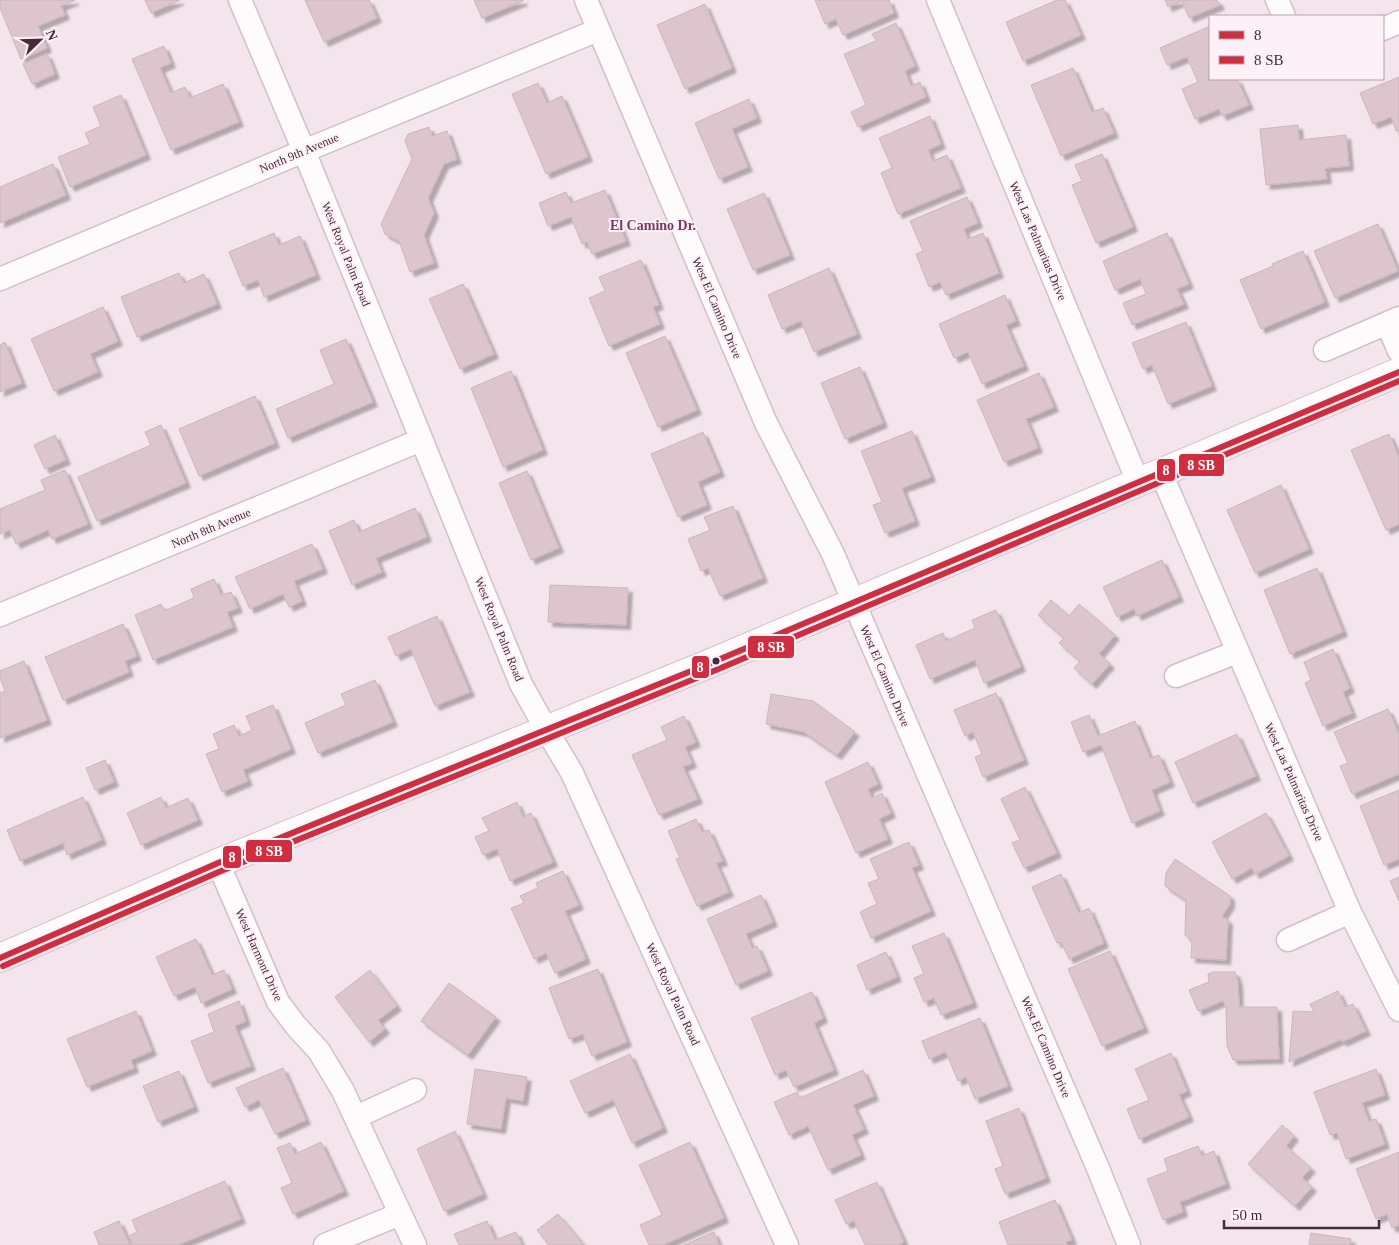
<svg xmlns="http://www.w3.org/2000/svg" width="1399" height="1245" viewBox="0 0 1399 1245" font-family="'Times New Roman',serif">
<defs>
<filter id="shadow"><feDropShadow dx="4.5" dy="4.5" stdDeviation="1" flood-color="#0004"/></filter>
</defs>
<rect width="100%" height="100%" fill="#f4e4ec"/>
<path fill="#dcc5cc" stroke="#ccb6be" filter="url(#shadow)" d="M0,0H75L61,6L65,15L38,26L47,48L21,59L0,8Z
M145,0H180L151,13Z
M305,0H369L377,18L324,42Z
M474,0H523V1L482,18Z
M815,0H889L894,13L843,35L836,19L825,24Z
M1057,0H1065L1081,35L1023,61L1006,22Z
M1165,0H1217L1220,5L1189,18L1182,1L1168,7Z
M705,4L732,68L685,89L657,25Z
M896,23L915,66L905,71L911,86L920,82L926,97L858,127L851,112L866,105L844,54L876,41L872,34Z
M1210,26V79H1237L1249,105L1222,116L1219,109L1195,119L1182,89L1198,82L1187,57L1167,65L1160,48Z
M164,46L171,63L160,68L171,93L185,87L190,98L223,84L239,122L171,150L132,59Z
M47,54L55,74L32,84L23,64Z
M1073,68L1092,112L1103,108L1114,133L1061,156L1031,85Z
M1399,77V130L1396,131L1391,117L1373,124L1360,93Z
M538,83L547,103L562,96L588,157L546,174L512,94Z
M121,95L146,155L70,187L58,157L90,144L85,133L101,126L93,107Z
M749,99L757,118L732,129L748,167L719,179L695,123Z
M930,116L941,144L928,150L933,161L947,155L961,188L898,214L881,173L892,168L879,138Z
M1298,125L1299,140L1346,135L1349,166L1325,168L1327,179L1266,185L1260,129Z
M429,127L432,136L447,131L457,159L444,164L428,198L434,213L424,235L434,263L410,272L399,241L385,234L381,224L412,159L405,141L408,134Z
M1102,154L1133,227L1096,243L1072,185L1082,181L1075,165Z
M53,164L66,195L0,223V187Z
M605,190L626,241L592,254L587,242L582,244L571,217L548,226L539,203L566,192L571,203Z
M764,193L790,255L753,270L727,209Z
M967,197L978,223L964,229L968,239L983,233L999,273L946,295L940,282L929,287L916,254L923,251L910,221Z
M1378,224L1398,271L1335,298L1314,251Z
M274,233L279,245L300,236L316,275L264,297L258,280L243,286L229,252Z
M1167,233L1189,284L1177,289L1184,304L1132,325L1123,303L1146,294L1140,279L1115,290L1103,261Z
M1303,251L1325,302L1261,329L1240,280L1273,266L1272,264Z
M641,260L659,305L653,307L660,324L609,346L589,298L605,291L599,277Z
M829,268L857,334L814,352L801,321L782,329L768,295Z
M179,273L184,283L204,274L217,304L137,337L121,297Z
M463,284L494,354L460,369L429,299Z
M1005,295L1016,321L1006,325L1024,366L982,384L968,352L954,358L939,324Z
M103,307L118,341L90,354L98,372L54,391L31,339Z
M1186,322L1212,386L1168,404L1152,365L1143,369L1132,343Z
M665,336L697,410L658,427L626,353Z
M346,339L373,402L288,438L276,409L334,384L320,350Z
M5,342L22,383L0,392V345Z
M860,367L883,423L845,439L821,383Z
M511,371L543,450L503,467L471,388Z
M1039,373L1054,407L1026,419L1038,448L1004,462L977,400Z
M255,396L275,443L199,476L179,429Z
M161,425L186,483L97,521L78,477L151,445L145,432Z
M912,431L931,477L902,488L915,521L885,533L873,505L882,502L861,451Z
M703,432L720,472L698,482L707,505L678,517L651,454Z
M1389,434L1399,457V524L1386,530L1351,450Z
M55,435L66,460L45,469L34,445Z
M65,470L88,524L52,539L48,530L16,544L10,530L0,534V509L45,490L41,480Z
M527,471L559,548L531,560L499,483Z
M1281,485L1309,549L1255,573L1227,510Z
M733,506L763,578L720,596L708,568L701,571L688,539L710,530L704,517Z
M415,508L427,537L376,558L382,572L352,585L329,531L354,520L359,532Z
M312,544L323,569L294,581L302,601L289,607L283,594L250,609L235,577Z
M1162,560L1179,597L1137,616L1134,609L1117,617L1103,587Z
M1317,568L1343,632L1290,654L1264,590Z
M214,579L221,595L231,592L238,608L227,612L233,627L153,660L135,615L161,604L164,611L194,598L191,589Z
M550,585L628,588L626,625L548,622Z
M1051,600L1069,616L1079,604L1115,635L1099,654L1110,664L1092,684L1074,668L1080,661L1059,643L1064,638L1038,615Z
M996,610L1021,667L984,683L975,660L930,679L916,645L943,633L946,641L975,628L972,620Z
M437,616L470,692L435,706L411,649L396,656L388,637Z
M123,624L137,656L125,661L129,672L63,700L45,657Z
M1333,649L1350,688L1343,692L1352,713L1323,726L1305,683L1311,680L1304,662Z
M24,661L47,720L0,738V693L5,691L0,678V671Z
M375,680L393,722L318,753L305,723L346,705L341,694Z
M996,693L1024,760L983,777L975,757L982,754L973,732L965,736L954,710Z
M771,694L813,701L855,732L837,755L804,732L766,724Z
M273,705L291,749L243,770L248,781L222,792L206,754L219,749L213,734L234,725L239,736L252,730L246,716Z
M1388,709L1399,734V774L1352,794L1340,766L1348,763L1334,732Z
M1089,715L1098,736L1135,721L1150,758L1159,755L1170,782L1152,790L1160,811L1132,823L1101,745L1083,752L1071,722Z
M684,716L696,742L685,747L692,763L683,767L698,799L659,815L632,755L667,740L661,727Z
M1237,734L1256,776L1193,803L1175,762Z
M105,760L114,782L95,790L86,768Z
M868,762L878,784L868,789L872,798L882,793L891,813L879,819L888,839L856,853L825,782Z
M1025,787L1057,853L1024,868L1012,843L1020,840L1001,799Z
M1399,790V859L1384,865L1360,806Z
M83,797L102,840L67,855L63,843L20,861L7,830Z
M161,797L166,808L188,798L198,820L141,845L127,813Z
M517,802L523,817L531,813L553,862L510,881L497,849L483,855L475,837L489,831L482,818Z
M1266,813L1289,856L1255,874L1252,868L1232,879L1212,842Z
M696,819L702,832L709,830L723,861L716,863L729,892L697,906L676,859L680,858L668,831Z
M909,842L919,865L912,868L931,911L871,938L860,912L877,904L868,883L879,879L870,859Z
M1175,859L1230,896V904L1222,916L1228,920L1226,960L1191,958L1192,940L1185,935L1186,900L1165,886L1166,873Z
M563,871L579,905L565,911L586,959L555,973L546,953L534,959L511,908L524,903L520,896L538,888L536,883Z
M1061,874L1079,913L1089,908L1104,943L1069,959L1061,942L1057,943L1032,887Z
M1399,877V901L1390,881Z
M761,895L773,922L746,934L752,948L757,946L768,971L736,985L707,919Z
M944,933L973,1003L941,1015L934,998L924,1002L914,978L924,974L912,946Z
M196,939L212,975L224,970L232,989L201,1003L195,987L174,996L156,957Z
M1110,951L1144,1028L1102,1046L1068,969Z
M886,952L897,977L867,990L857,965Z
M598,969L627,1042L592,1056L583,1034L569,1039L549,988Z
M370,970L397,1006L378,1020L385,1029L369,1042L335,997Z
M1213,972H1235L1238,982L1239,1007H1277L1279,1059L1233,1060L1227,1046L1226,1007L1223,1001L1198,1011L1189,990L1209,982L1208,974Z
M449,983L496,1017L468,1055L421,1021Z
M1338,991L1345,1007L1353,1004L1366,1031L1342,1042V1039L1289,1062L1293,1011L1314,1012L1310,1004Z
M812,992L823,1018L814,1023L834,1070L794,1087L786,1070L775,1075L751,1018Z
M239,1001L246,1021L235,1026L251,1066L208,1083L191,1041L214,1032L208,1014Z
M136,1011L152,1051L131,1060L134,1068L87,1087L67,1039Z
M980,1018L1008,1086L975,1099L966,1077L958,1081L946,1052L929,1059L922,1041Z
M1171,1053L1187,1091L1179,1095L1189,1117L1139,1139L1127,1109L1149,1100L1135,1069Z
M630,1054L663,1128L632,1143L613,1100L585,1113L570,1081Z
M283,1068L306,1120L275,1134L259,1100L245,1107L236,1088Z
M475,1069L527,1077L523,1101L506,1098L501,1129L467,1124Z
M1376,1069L1385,1095L1362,1103L1369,1121L1376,1119L1385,1144L1346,1159L1337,1133L1330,1135L1314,1092Z
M863,1070L874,1096L853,1105L864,1129L852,1135L861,1155L828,1170L808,1126L789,1135L774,1102L797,1092L800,1098Z
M179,1071L194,1107L158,1122L143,1086Z
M1019,1108L1046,1178L1005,1194L995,1169L1003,1166L986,1121Z
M1282,1125L1294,1136L1286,1146L1311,1168L1302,1178L1312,1187L1295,1206L1248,1164Z
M455,1131L483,1194L444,1211L417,1149Z
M321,1142L344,1191L293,1214L281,1188L292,1183L277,1148L290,1143L295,1154Z
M690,1142L724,1218L663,1245H649L640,1225L662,1215L639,1165Z
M1198,1146L1202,1156L1214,1151L1226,1184L1180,1202L1183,1212L1163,1220L1147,1179L1168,1171L1164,1159Z
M1399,1152V1225L1392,1228L1387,1214L1376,1219L1356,1169Z
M225,1181L241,1219L178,1245H133L129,1236L137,1232L132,1220Z
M877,1182L904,1242L898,1245H865L854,1221L846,1224L835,1200Z
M1055,1200L1072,1240L1066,1242L1067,1245H1008L999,1222Z
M558,1214L584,1245H549L537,1230Z
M119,1221L130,1245H99L94,1232Z
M487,1221L495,1240L516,1232L522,1245H459L454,1234Z
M714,1232L719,1245H684Z
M1311,1233L1351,1239L1350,1245H1309Z"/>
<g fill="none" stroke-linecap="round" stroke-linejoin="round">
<defs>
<path id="minor" d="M240,0L304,151L521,684L546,729L572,773L787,1245
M586,0L766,423L833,554L1097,1166L1129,1245
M938,0L1138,482
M1277,0L1284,16
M1383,29L1399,22
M0,279L304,151L598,30
M1387,323L1399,351
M1325,350L1399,318
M1161,473L1350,912L1399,1010
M0,615L421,440
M1176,676L1237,652
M218,863L278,1002L296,1026L319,1051L343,1091L415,1245
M1288,940L1350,912
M356,1117L415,1090
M325,1245L400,1214"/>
<path id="secondary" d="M0,958L218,863L706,665L1399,372"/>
</defs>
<use href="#minor" stroke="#d3bfca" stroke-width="25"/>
<use href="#secondary" stroke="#d3bfca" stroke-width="30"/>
<use href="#minor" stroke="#fdfbfc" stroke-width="22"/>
<use href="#secondary" stroke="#fdfbfc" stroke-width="28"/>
<defs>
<path id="bus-1" d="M0,958L218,863L706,665L1399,372"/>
<path id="bus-2" d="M3,966L221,871L709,673L1399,381"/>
</defs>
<use href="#bus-1" stroke="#fef0f7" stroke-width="10"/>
<use href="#bus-2" stroke="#fef0f7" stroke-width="10"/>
<use href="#bus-1" stroke="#cf2e41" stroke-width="6"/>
<use href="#bus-2" stroke="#cf2e41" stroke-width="6"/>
</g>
<circle fill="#452b3a" stroke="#fef0f7" stroke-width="2" cx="716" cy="661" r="4.5"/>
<g text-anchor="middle" stroke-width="4" stroke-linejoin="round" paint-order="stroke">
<g font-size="12" fill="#452b3a" stroke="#fef0f7">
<text transform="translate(299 153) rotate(-23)" y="4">North 9th Avenue</text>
<text transform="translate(1038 241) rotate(67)" y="4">West Las Palmaritas Drive</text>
<text transform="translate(346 254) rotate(68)" y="4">West Royal Palm Road</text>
<text transform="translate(717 308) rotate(67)" y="4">West El Camino Drive</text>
<text transform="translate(211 528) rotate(-23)" y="4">North 8th Avenue</text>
<text transform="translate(499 629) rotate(68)" y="4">West Royal Palm Road</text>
<text transform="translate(885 676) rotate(67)" y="4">West El Camino Drive</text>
<text transform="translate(1294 782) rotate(66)" y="4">West Las Palmaritas Drive</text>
<text transform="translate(259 955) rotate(66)" y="4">West Harmont Drive</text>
<text transform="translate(673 994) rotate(65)" y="4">West Royal Palm Road</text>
<text transform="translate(1046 1047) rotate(67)" y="4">West El Camino Drive</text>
</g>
<g font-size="14" font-weight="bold" fill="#753c5f" stroke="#fef0f7">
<text x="653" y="230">El Camino Dr.</text>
</g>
</g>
<g stroke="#fef0f7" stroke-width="2">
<rect x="1178" y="453" width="47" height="24" rx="5" fill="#cf2e41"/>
<rect x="1156" y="458" width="20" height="24" rx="5" fill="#cf2e41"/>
<rect x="747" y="635" width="48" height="24" rx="5" fill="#cf2e41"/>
<rect x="691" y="655" width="19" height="24" rx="5" fill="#cf2e41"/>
<rect x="245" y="839" width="48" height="24" rx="5" fill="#cf2e41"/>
<rect x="222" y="845" width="20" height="24" rx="5" fill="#cf2e41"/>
</g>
<g font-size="14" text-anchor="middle" font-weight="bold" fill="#fff">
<text x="1201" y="470">8 SB</text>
<text x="1166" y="475">8</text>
<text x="771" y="652">8 SB</text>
<text x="700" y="672">8</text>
<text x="269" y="856">8 SB</text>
<text x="232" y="862">8</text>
</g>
<rect x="1209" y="15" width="175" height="65" fill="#fef0f7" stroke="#b4a1ab"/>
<rect x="1219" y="31" width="25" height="8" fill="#cf2e41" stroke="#b4a1ab"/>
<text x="1254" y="40" font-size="15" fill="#452b3a">8</text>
<rect x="1219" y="56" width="25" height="8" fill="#cf2e41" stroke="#b4a1ab"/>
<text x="1254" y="65" font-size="15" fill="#452b3a">8 SB</text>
<g transform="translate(40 40) rotate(67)" stroke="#fef0f7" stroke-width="4" paint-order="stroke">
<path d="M0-4L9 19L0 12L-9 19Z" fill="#452b3a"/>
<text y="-8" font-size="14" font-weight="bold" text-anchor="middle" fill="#452b3a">N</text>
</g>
<path d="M1224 1220v8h155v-8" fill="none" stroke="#452b3a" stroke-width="2.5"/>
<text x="1232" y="1220" font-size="15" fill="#452b3a" stroke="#fef0f7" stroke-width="4" paint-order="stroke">50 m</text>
</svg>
